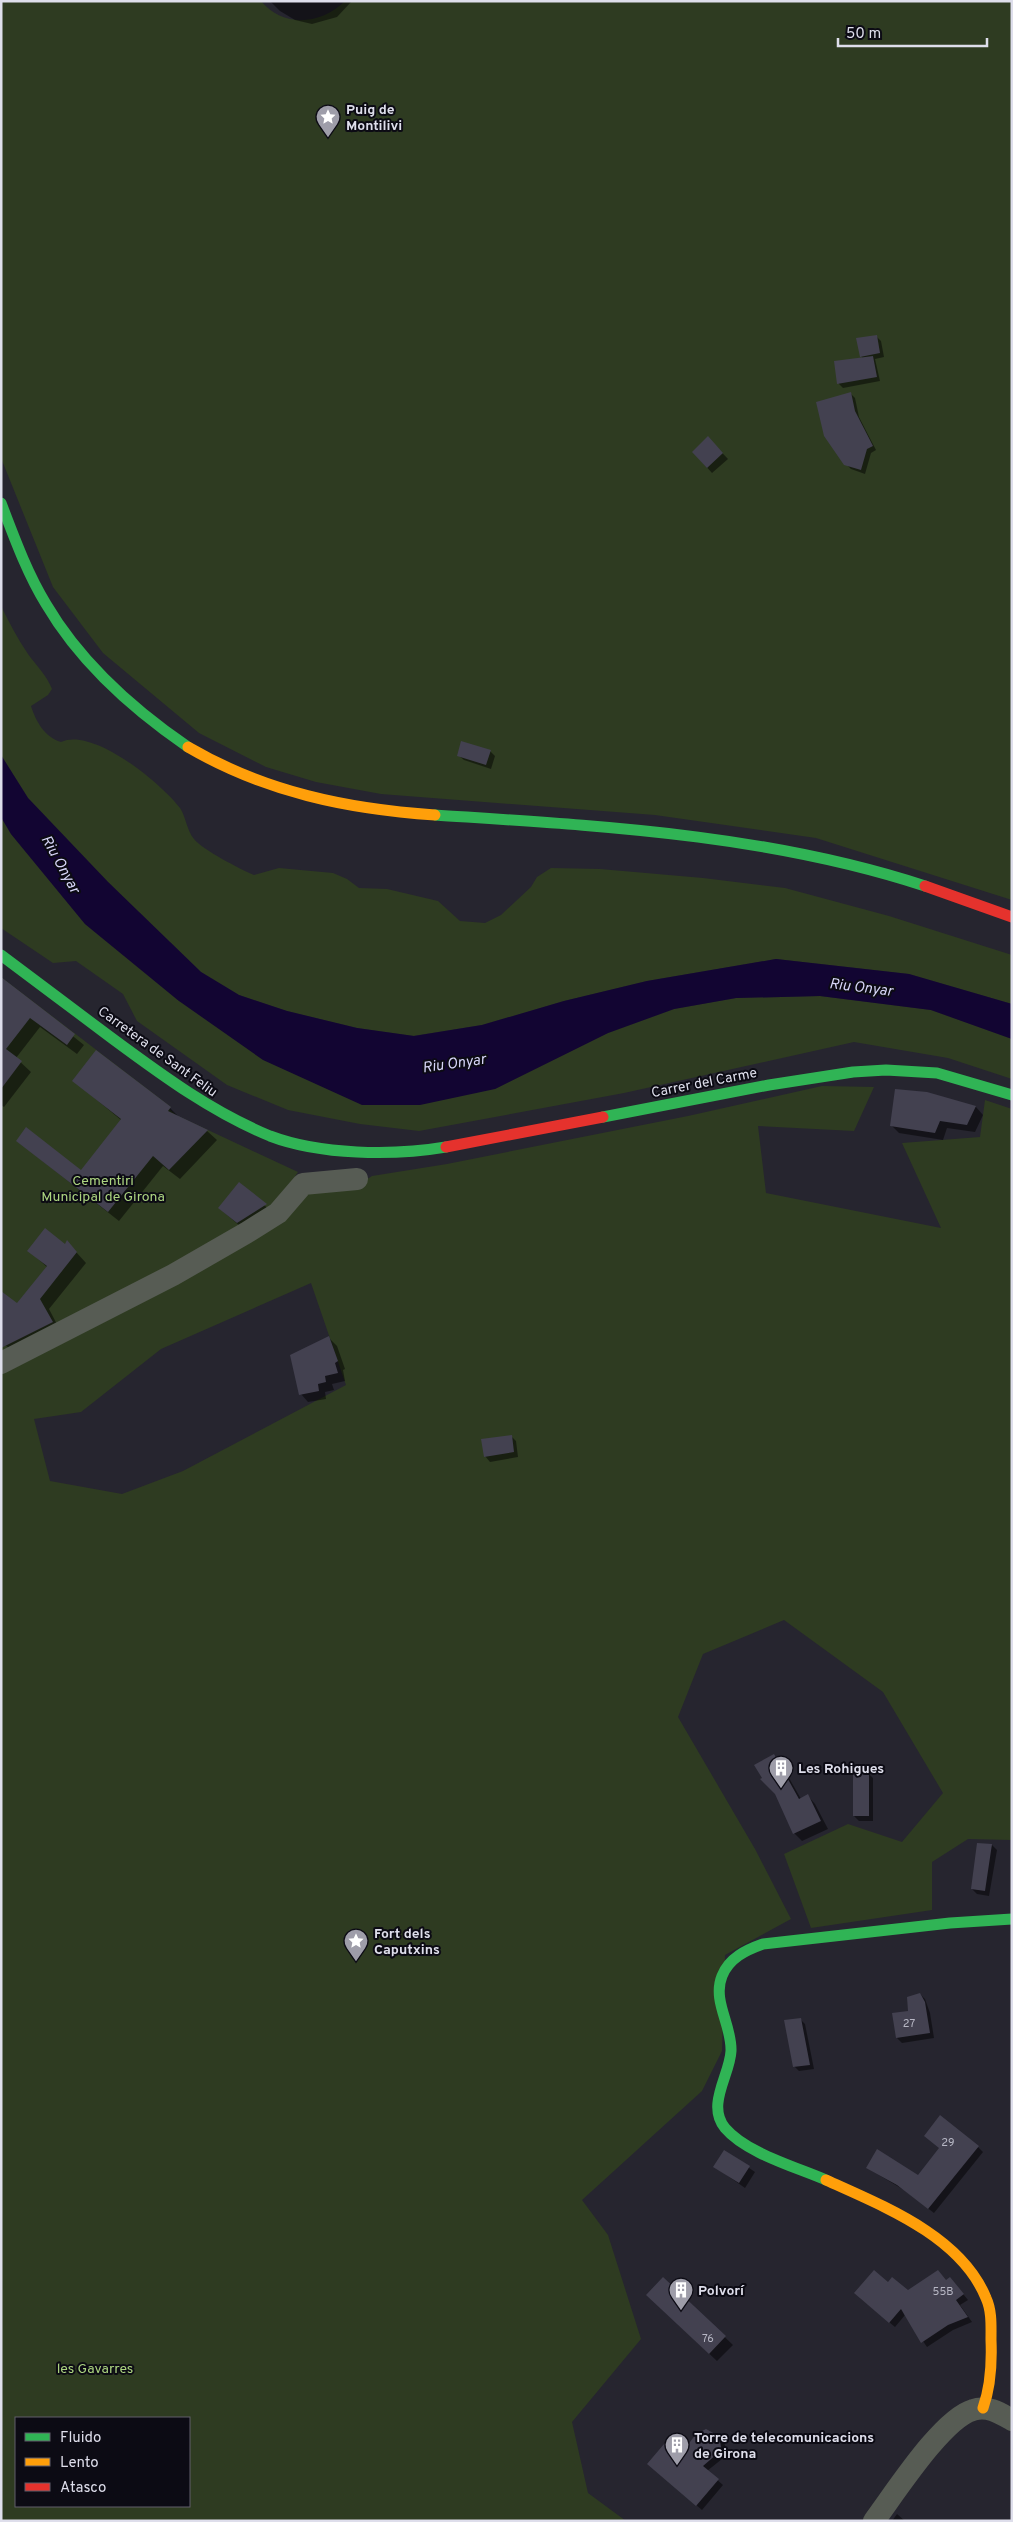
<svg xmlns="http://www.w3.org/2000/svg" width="1013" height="2522" viewBox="0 0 1013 2522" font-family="Overpass,sans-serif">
<rect width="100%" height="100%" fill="#26252f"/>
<path fill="#2e3b21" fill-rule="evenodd" d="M1,1H261C283,28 321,25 345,1H1012V900L816,838L655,815L381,794L316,782L266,767L199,733L103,653L53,587L1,458Z
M1,606C9,622 17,638 28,654C36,665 47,676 52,689L48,695L31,706C36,722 45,737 61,742C93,727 161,783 180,808C186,817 187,831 194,839C203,850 240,869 254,875L279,868L333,873L347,879L359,888L387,889L438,901L460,921L485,923L501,915L531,887L537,877L551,868L600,869L703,878L785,888L889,916L1012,955V1004L909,974L776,959L647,981L564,1001L482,1025L413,1036L357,1028L287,1011L239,995L201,972L108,882L28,798L1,755Z
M1,817L11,834L85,924L179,1001L495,1089L608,1033L674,1009L736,998L820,996L931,1010L1012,1039V1079L948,1058L854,1042L624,1093L419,1131L360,1124L288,1110L227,1085L137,1021L123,994L76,961L53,963L1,928Z
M1,977L171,1107L169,1109L176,1115L298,1172L273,1210L1,1358Z
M822,1086L874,1087L854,1131L758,1126L766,1193L941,1228L902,1143L980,1137L985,1100L1012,1109V1840L968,1839L932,1862V1910L811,1928L784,1854L848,1824L902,1842L943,1793L883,1692L784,1620L703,1654L678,1717L755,1849L791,1919L725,1955L722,2051L702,2091L582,2200L608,2235L641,2339L572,2422L588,2493L626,2521H1V1370L306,1189L361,1183L372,1176L447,1164L688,1116ZM311,1283L346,1385L183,1471L122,1494L50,1481L34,1419L81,1412L161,1349ZM16,2418H189V2506H16Z"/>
<path fill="#120532" d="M1,755L28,798L108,882L201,972L239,995L287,1011L357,1028L414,1036L482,1025L564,1001L647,981L776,959L909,974L1012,1004V1039L931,1010L820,996L736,998L674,1009L608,1033L495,1089L420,1105H362L263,1060L179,1001L85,924L11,834L1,817Z"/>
<path fill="#0007" d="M270,1H352L337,17L312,24L295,20L280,11Z
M876,336L881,341L884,357L875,359L880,381L843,388L839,384L836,363L863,359L861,356Z
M851,394L855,398L859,417L876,450L871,453L865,474L851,469L846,464Z
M708,438L728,459L712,473L693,452Z
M490,751L495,756L491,769L464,760L458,755Z
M1,979L84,1045L77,1054L40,1027L16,1058L31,1072L4,1107L1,1105Z
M74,1081L170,1108L180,1118L207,1131L217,1140L180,1179L163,1166L119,1221L17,1141L81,1172L121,1120Z
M927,1094L976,1107L983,1115L975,1132L947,1128L943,1140L899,1133L891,1125Z
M240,1183L276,1216L248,1233L219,1208Z
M67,1242L86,1263L49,1309L61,1332L17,1354L1,1342L18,1305L47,1267L29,1251L65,1245Z
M329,1338L337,1346L345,1369L343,1370L345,1381L332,1384L334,1390L325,1392L326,1399L308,1402L301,1394Z
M511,1436L516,1441L518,1457L490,1462L485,1456Z
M773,1756L781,1764L801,1799L808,1796L815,1804L828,1829L802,1841L794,1833L776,1794Z
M868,1773L873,1778V1821H859L854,1816Z
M992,1845L997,1850L989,1896L977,1894L972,1889Z
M920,1994L925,1999L930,2013L934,2038L902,2043L897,2038Z
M800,2019L805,2024L814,2069L799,2071L794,2066Z
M978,2147L983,2152L934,2213L904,2190L867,2168L918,2177Z
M724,2151L755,2172L745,2188L715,2167Z
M663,2278L733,2345L717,2361L655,2303Z
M947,2281L955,2284L968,2300L960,2305L972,2322L953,2330L927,2347L905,2315L895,2327L860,2298L889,2283L908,2291Z
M706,2431L714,2433L720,2438L725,2445L726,2452L722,2459L707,2471L723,2485L702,2510L654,2469L684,2451Z
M897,2514L905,2521H892Z"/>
<path fill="#434150" d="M877,335L880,353L860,357L856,338Z
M873,356L877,377L837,384L834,361Z
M851,392L855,411L873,446L867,449L861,470L844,465L824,436L816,402Z
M708,436L723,453L707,468L692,452Z
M461,741L491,750L486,765L457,756Z
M1,977L75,1034L67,1045L30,1018L6,1049L22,1061L1,1089Z
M96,1050L171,1107L168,1111L208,1130L169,1170L153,1156L108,1212L16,1141L26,1127L81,1170L121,1119L72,1081Z
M895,1089L927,1092L976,1106L967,1125L940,1121L935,1133L890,1126Z
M239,1182L267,1204L237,1223L218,1208Z
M45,1228L65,1244L67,1240L77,1252L40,1299L53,1322L1,1348V1291L17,1303L47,1266L27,1251Z
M329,1336L338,1361L335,1363L338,1373L325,1376L326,1382L318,1384L319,1391L299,1395L290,1355Z
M512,1435L514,1452L484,1457L481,1439Z
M774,1754L799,1799L808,1794L821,1821L793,1834L775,1794L760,1779L762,1778L754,1765Z
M853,1772H869V1816H853Z
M977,1843L992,1844L985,1891L971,1889Z
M920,1993L925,2002L930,2033L896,2038L892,2013L908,2011L907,1997Z
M801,2018L810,2065L793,2067L784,2020Z
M940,2115L979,2146L928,2209L897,2185L866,2168L877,2149L918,2175L939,2148L924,2136Z
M724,2150L750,2166L739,2183L713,2167Z
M874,2270L888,2282L892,2277L908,2290L938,2270L946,2280L950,2277L964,2294L956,2300L968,2317L948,2325L921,2343L901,2309L889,2323L854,2293Z
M663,2277L726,2336L709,2354L646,2295Z
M706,2429L719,2436L721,2447L717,2454L703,2466L719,2479L696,2506L647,2464L670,2437L684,2450L696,2434Z"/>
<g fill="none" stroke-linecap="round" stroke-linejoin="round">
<path stroke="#575c54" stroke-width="22" d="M1,1363L173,1275L246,1233L278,1213L303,1184L357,1179
M874,2521C895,2493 942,2419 973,2410C987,2405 1000,2413 1012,2420"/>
<path stroke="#30b455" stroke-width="11" d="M1,503C14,537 27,573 46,604C80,662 134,710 188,747
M435,815C600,826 766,834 925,886
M1,955C38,983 76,1011 113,1039C163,1076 212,1112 270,1136C320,1155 393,1156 446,1147
M603,1117L769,1085L853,1072L886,1070L937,1073L1012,1095
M826,2180C796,2167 746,2153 725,2128C706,2105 730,2075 731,2051C732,2025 712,2001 722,1976C729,1958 746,1950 763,1944L950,1923L1012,1919"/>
<path stroke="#ff9f0a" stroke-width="11" d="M188,747C265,792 347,809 435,815
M826,2180C883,2206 961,2236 986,2298C992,2311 991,2326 991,2340C992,2364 991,2386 983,2408"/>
<path stroke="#e5322d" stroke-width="11" d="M925,886L1012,917
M446,1147L603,1117"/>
</g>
<defs>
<symbol id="sight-pin" viewBox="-11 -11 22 30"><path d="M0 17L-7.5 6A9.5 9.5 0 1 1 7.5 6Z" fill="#9e9da9" stroke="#0c0b14"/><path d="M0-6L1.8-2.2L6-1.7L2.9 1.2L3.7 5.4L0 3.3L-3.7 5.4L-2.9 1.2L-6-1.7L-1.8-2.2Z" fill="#fff"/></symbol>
<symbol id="building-pin" viewBox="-11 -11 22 30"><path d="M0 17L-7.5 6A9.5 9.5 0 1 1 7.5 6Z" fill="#9e9da9" stroke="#0c0b14"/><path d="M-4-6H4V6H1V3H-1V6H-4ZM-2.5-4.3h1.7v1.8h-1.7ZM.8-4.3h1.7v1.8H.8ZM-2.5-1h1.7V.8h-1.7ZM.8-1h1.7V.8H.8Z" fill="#fff"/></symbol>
</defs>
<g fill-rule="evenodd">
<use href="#sight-pin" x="314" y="103" width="28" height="38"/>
<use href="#building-pin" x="767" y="1754" width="28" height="38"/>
<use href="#sight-pin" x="342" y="1927" width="28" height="38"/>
<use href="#building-pin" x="667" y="2276" width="28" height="38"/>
<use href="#building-pin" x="663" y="2431" width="28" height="38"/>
</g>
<g text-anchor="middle" stroke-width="4" stroke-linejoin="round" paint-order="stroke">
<g font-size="11" fill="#b7b7c4">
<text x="909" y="2027">27</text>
<text x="948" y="2146">29</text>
<text x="943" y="2295">55B</text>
<text x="708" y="2342">76</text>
</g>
<g font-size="14" font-weight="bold" fill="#dedeeb" stroke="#0c0b14" text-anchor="start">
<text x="346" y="114">Puig de<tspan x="346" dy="16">Montilivi</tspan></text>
<text x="798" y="1773">Les Rohigues</text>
<text x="374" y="1938">Fort dels<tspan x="374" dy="16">Caputxins</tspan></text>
<text x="698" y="2295">Polvorí</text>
<text x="694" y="2442">Torre de telecomunicacions<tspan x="694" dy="16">de Girona</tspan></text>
</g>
<g font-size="14" fill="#dedeeb" stroke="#0c0b14">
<text transform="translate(158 1051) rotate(36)" y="5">Carretera de Sant Feliu</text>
<text transform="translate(704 1082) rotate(-11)" y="5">Carrer del Carme</text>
</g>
<g font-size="14" fill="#acd480" stroke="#0c0b14">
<text x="103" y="1185">Cementiri<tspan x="103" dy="16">Municipal de Girona</tspan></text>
<text x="95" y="2373">les Gavarres</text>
</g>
<g font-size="15" font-style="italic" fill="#d7d6f8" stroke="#0c0b14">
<text transform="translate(61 864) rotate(61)" y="5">Riu Onyar</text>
<text transform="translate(861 987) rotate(7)" y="5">Riu Onyar</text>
<text transform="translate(454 1063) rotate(-8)" y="5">Riu Onyar</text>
</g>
</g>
<rect width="1013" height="2522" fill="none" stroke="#dedeeb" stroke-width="5"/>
<rect x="15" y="2417" width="175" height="90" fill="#0c0b14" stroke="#605f6a"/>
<rect x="25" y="2433" width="25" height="8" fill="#30b455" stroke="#605f6a"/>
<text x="60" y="2442" font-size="15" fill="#dedeeb">Fluido</text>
<rect x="25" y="2458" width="25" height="8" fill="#ff9f0a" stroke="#605f6a"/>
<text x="60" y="2467" font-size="15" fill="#dedeeb">Lento</text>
<rect x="25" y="2483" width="25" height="8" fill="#e5322d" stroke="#605f6a"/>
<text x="60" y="2492" font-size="15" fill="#dedeeb">Atasco</text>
<path d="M838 38v8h149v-8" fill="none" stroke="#dedeeb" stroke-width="2.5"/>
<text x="846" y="38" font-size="15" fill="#dedeeb" stroke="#0c0b14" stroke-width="4" paint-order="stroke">50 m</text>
</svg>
